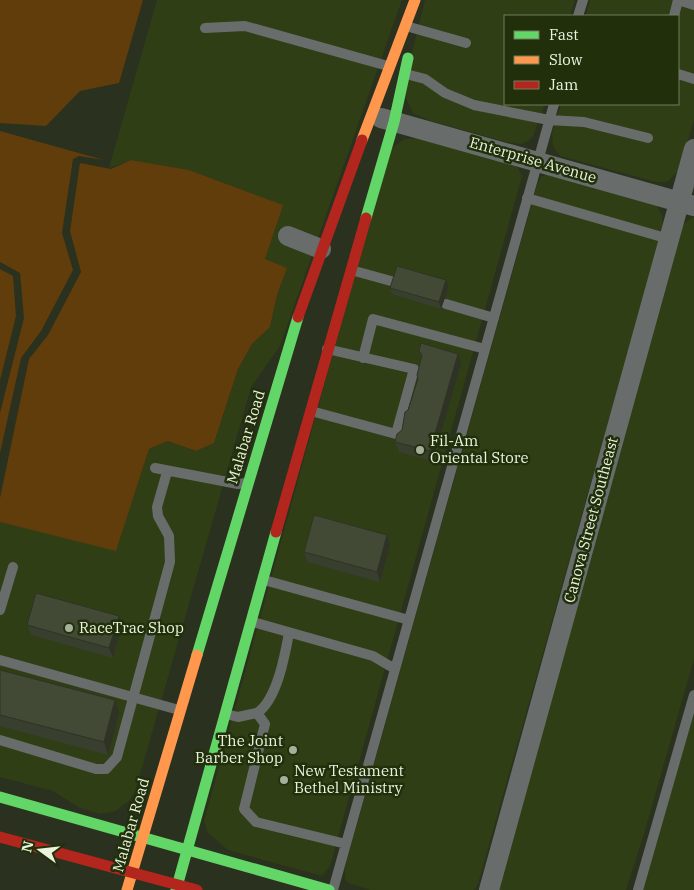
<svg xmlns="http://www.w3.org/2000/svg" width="694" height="890" viewBox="0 0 694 890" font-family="'IBM Plex Serif',serif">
<rect width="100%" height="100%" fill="#2a311e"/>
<path fill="#303e16" d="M157,0H402L280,346L251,387L135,792L129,801L115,811L100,814L80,808L53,791L0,777V522L116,550L149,449L169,441L196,451L214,443L238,369L252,344L270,327L277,295L286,269L265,260L282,205L189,170L131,160L109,168Z
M425,0H575L570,16H505V104H545L533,136L528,141L522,144L506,142L428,120L413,113L406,98L411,57Z
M590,0H694V120L679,170L667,182H656L560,156L553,146L552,134L561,104H678V16H586Z
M424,138L509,162L518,168L522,176L330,866L322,876L228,850L208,833L204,821L389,150L405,139Z
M549,173L656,204L662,215L663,226L478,884L474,890H371L348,883L345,878V867L537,185L541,177Z
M694,216V659L644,834L626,890H493L682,225Z
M694,709V890H642Z"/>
<path fill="#603d0b" d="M0,0H143L119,83L80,91L46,126L0,123Z
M0,131L104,160L79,156L73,159L62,233L73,270L41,331L21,358L0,453V413L24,318L20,273L0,262Z
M131,160L189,170L283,205L265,259L287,268L277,295L270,327L252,344L238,369L214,443L196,451L168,441L149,449L116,551L0,522V498L29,359L48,335L81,272L70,231L80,163L111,169Z
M0,269L13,276L16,316L0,380Z"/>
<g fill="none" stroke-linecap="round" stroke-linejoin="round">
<path stroke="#686d6c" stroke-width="10" d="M578,16L583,0
M674,16L678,0L694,5
M406,26L466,43
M205,28L245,26L388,66
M406,74L425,79L445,93L474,105L549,120L584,122L648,138
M678,74L694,79
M527,198L669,239
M351,270L391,281
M446,304L494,318
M363,358L373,319L485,349
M311,411L396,434L414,369L327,349
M155,468L238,484L246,483
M264,580L409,620
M0,610L13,567
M253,622L373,656L395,669
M0,660L179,710
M257,713C277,700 285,655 289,633
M226,714L238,717L257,713L265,724L244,809L256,822L346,844
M0,740L96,769H106L117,757L170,562L169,536L158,516L157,507L167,472
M333,890L554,104
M638,890L694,695"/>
<path stroke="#686d6c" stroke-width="20" d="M381,118L694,206
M288,236L321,249
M489,890L694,149"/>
<path stroke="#63d668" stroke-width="11" d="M366,218L394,122L408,58
M197,655L298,317
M0,797L329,890
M176,890L276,532"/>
<path stroke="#ff974d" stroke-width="11" d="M362,140L415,0
M127,890L197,655"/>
<path stroke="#b3261e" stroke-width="11" d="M298,317L362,140
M276,532L366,218
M0,837L197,890"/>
</g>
<path fill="#393f2e" d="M449,286L441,309L392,294L390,288Z
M419,351L461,364L433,461L399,452L395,442L402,430L418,379L422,357Z
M387,535L390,545L380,582L307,562L304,552Z
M27,625L122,626L113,658L31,635Z
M0,670L119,713L108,755L0,726Z"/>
<path fill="#2e3325" d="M446,280L449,286L441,309L439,302Z
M458,354L461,364L433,461L430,451Z
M387,535L390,545L380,582L377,572Z
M119,616L122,626L113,658L109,648Z
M115,700L119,713L108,755L104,742Z"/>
<path fill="#424935" stroke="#2e3325" d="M397,266L446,280L439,302L390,288Z
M421,343L458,354L430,451L395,442L397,434L402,430L405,412L408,410L418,379L417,375L422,355L419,351Z
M314,515L387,535L377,572L304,552Z
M36,593L119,616L109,648L27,625Z
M0,670L115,700L104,742L0,715Z"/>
<g fill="#a6af9b" stroke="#222f0b" stroke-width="2">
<circle cx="420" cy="450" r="5"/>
<circle cx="69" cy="628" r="5"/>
<circle cx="293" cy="750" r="5"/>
<circle cx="284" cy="780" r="5"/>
</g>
<g text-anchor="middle" stroke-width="5" stroke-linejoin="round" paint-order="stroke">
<g font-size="15" fill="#e9f3de" stroke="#222f0b">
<text transform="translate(533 160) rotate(16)" y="5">Enterprise Avenue</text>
<text transform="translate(246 437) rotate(-73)" y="5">Malabar Road</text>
<text transform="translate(591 520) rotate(-75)" y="5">Canova Street Southeast</text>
<text transform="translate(131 825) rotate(-74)" y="5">Malabar Road</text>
</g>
<g font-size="15" fill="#e9f3de" stroke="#222f0b" text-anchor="start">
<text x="430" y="446">Fil-Am<tspan x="430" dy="17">Oriental Store</tspan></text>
<text x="79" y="633">RaceTrac Shop</text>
<text x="283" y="746" text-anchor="end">The Joint<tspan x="283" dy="17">Barber Shop</tspan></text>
<text x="294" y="776">New Testament<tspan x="294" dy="17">Bethel Ministry</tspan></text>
</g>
</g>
<rect x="504" y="15" width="175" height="90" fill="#222f0b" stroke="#727d5f"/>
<rect x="514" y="31" width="25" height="8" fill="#63d668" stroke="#727d5f"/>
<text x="549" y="40" font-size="15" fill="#e9f3de">Fast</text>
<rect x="514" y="56" width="25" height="8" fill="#ff974d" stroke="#727d5f"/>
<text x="549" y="65" font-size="15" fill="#e9f3de">Slow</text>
<rect x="514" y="81" width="25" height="8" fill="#b3261e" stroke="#727d5f"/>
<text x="549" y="90" font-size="15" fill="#e9f3de">Jam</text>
<g transform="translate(40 850) rotate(285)" stroke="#222f0b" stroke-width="4" paint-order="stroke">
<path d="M0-4L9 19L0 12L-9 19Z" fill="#e9f3de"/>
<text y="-8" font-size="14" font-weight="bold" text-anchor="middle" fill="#e9f3de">N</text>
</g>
</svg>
